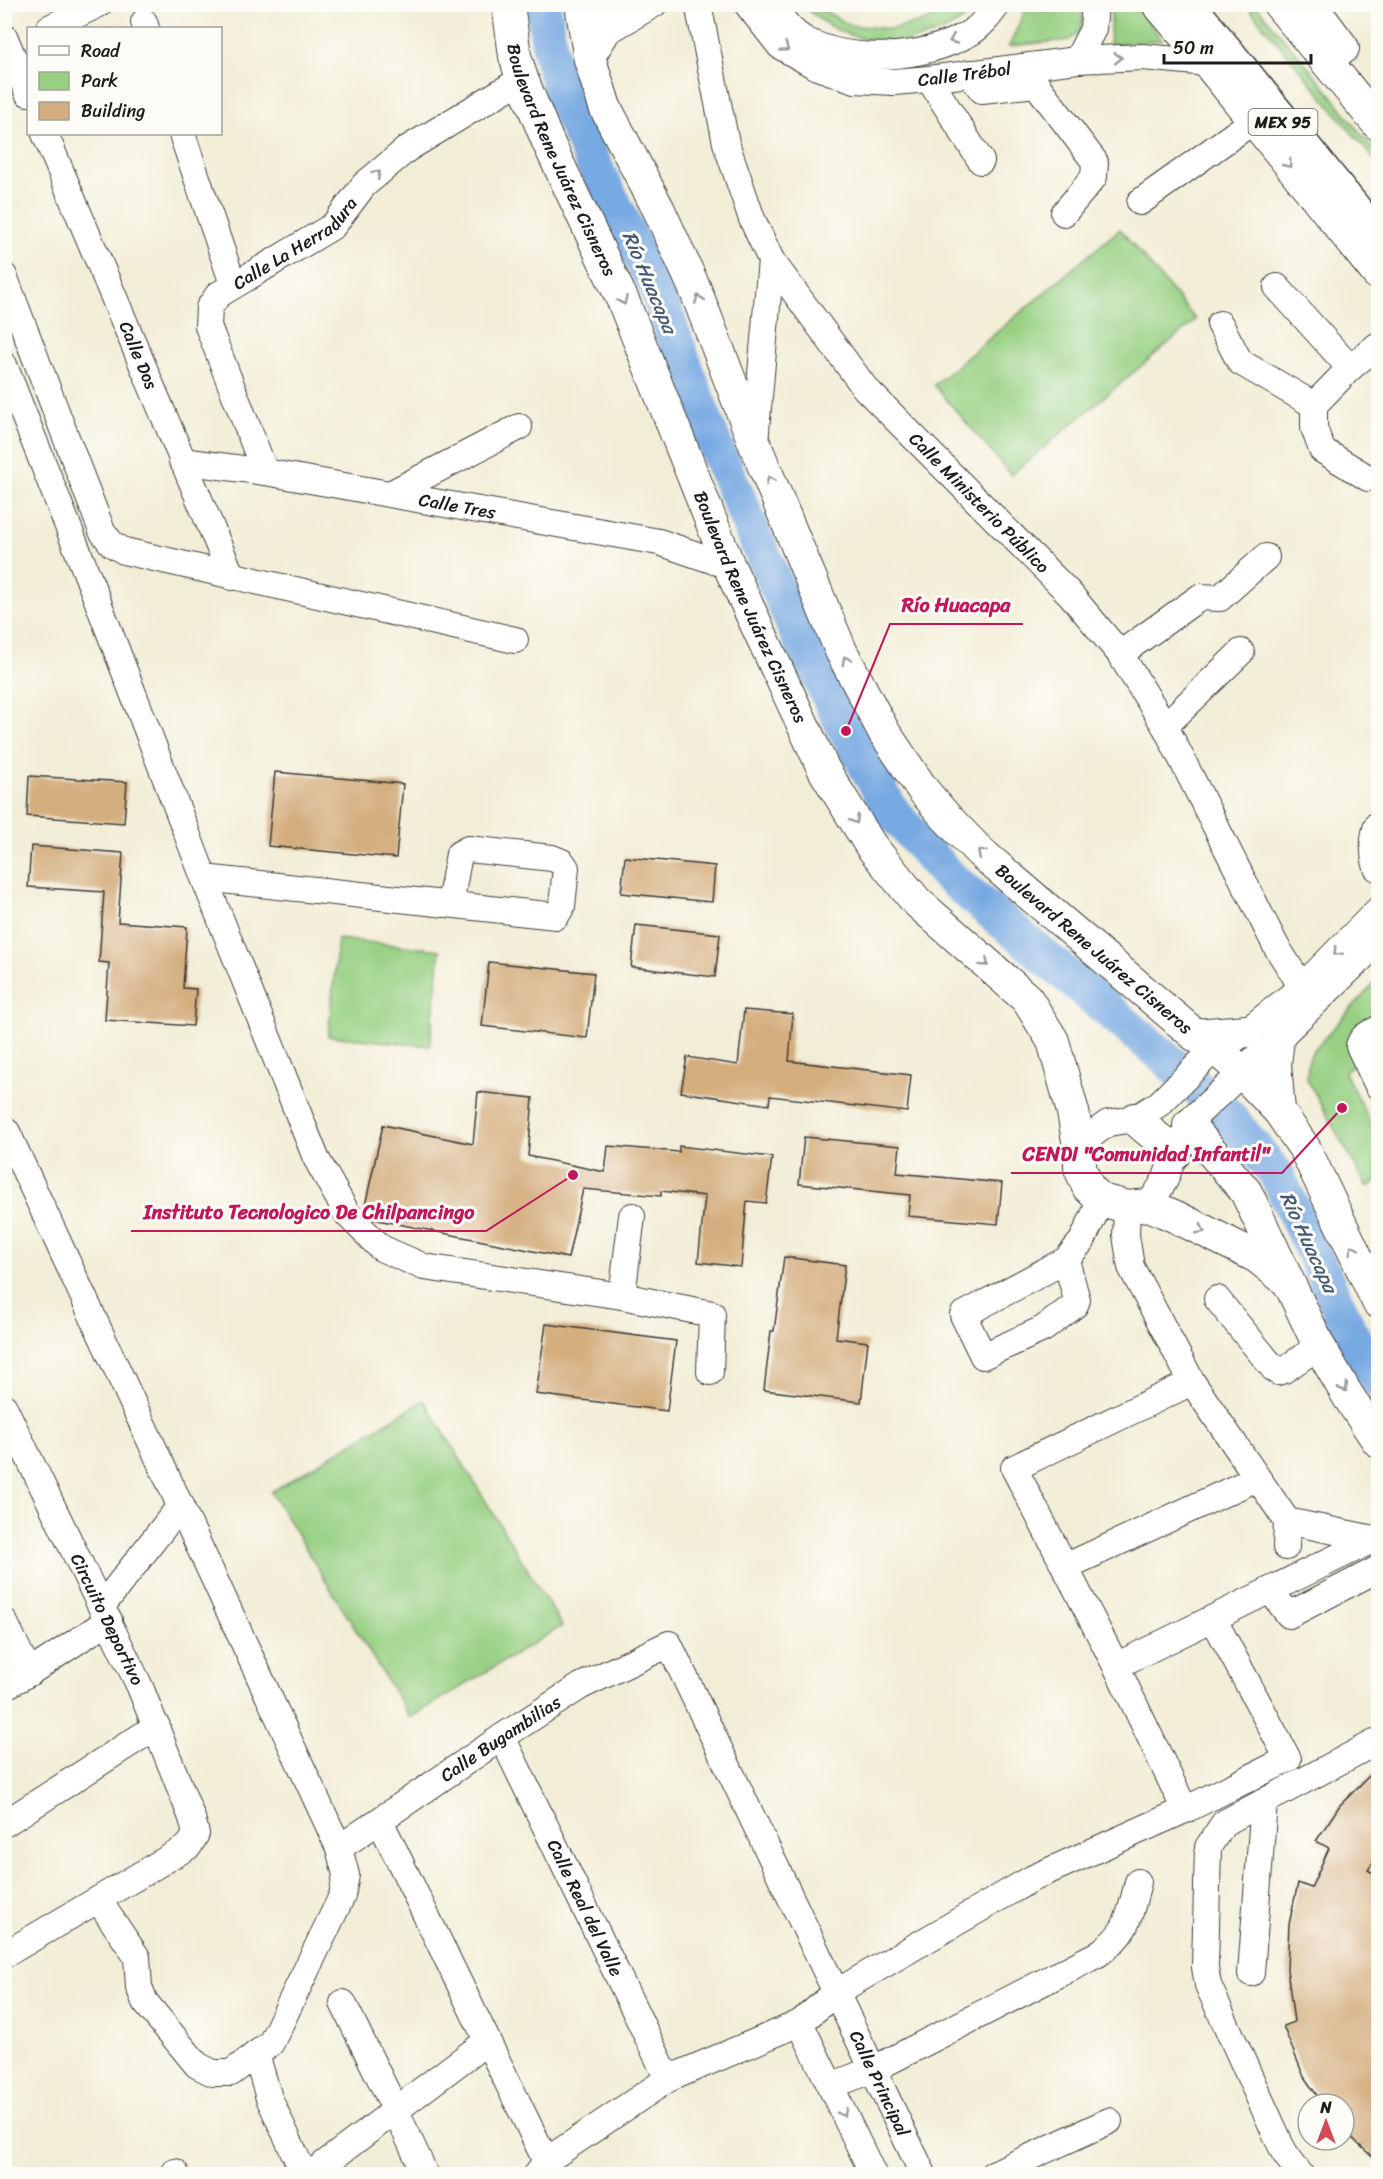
<svg xmlns="http://www.w3.org/2000/svg" width="1383" height="2179" viewBox="0 0 1383 2179" font-family="Sriracha,sans-serif">
<rect width="100%" height="100%" fill="#fdfcf7"/>
<filter id="ink" filterUnits="userSpaceOnUse"><feTurbulence type="fractalNoise" baseFrequency=".0167" numOctaves="2"/><feDisplacementMap in="SourceGraphic" scale="12" xChannelSelector="R" yChannelSelector="G"/><feConvolveMatrix kernelMatrix="1 2 1 2 8 2 1 2 1" color-interpolation-filters="sRGB"/></filter>
<filter id="wash" filterUnits="userSpaceOnUse"><feTurbulence type="fractalNoise" baseFrequency=".008" numOctaves="4" result="noise"/><feDisplacementMap in="SourceGraphic" scale="24" xChannelSelector="R" yChannelSelector="G"/><feGaussianBlur stdDeviation="1.35" result="paint"/><feColorMatrix in="noise" values="0 0 0 0 0 0 0 0 0 0 0 0 0 0 0 0 0 1.4 0 .05"/><feComposite in="paint" operator="in"/></filter>
<g filter="url(#wash)">
<rect width="100%" height="100%" fill="#f2edd6"/>
<path fill="#97d083" stroke="#5a7650" stroke-width="1.5" d="M802,5H814L849,25L891,29L929,20L960,5H980C943,43 883,52 835,29C823,23 812,13 802,5Z
M1028,5H1083L1081,31L1069,40L1009,46Z
M1112,5H1134L1162,40L1109,45Z
M1246,5H1256C1280,36 1308,65 1333,97C1348,117 1361,136 1378,154V164Z
M1120,229L1196,320L1011,475L934,385Z
M338,939L440,950L430,1046L328,1036Z
M1378,979V1023L1354,1065L1344,1071L1375,1132L1378,1134V1181L1367,1187L1307,1079L1308,1063L1312,1052Z
M424,1400L562,1626L410,1718L271,1492Z"/>
<g fill="none" stroke-linecap="round" stroke-linejoin="round">
<path stroke="#77a9e2" stroke-width="36" d="M543,4L551,56L563,97L594,165L655,286L710,434L797,633L846,731L891,810L947,875L1169,1061L1228,1116L1277,1175L1354,1340L1378,1381"/>
</g>
<g id="blocks">
<path fill="#d4ae7f" d="M275,772L403,784L396,858L268,846Z
M29,776L127,782L124,823L27,816Z
M31,846L123,853L118,922L187,927L183,988L196,989L193,1026L105,1020L109,963L99,962L104,892L28,887Z
M625,857L715,866L712,902L621,893Z
M636,925L720,934L715,977L631,967Z
M489,962L594,973L587,1038L482,1026Z
M744,1010L793,1014L789,1061L911,1075L907,1112L770,1096L769,1105L681,1092L687,1057L738,1065Z
M478,1092L533,1098L528,1156L605,1172L608,1146L679,1152V1146L772,1157L766,1203L747,1201L741,1267L698,1262L705,1196L661,1191V1196L583,1189L568,1258L373,1219L364,1210L383,1125L473,1144Z
M804,1137L900,1146L897,1173L1002,1183L998,1224L908,1216L910,1195L799,1184Z
M784,1257L845,1265L836,1338L868,1342L861,1402L764,1390L771,1331H774Z
M546,1324L676,1341L667,1411L536,1394Z
M1378,1767V1856L1368,1870L1378,1876V2162L1344,2131V2104H1323L1304,2077L1283,2026L1294,2022L1287,1969L1289,1924L1298,1883L1311,1888L1329,1848L1316,1841L1340,1805Z"/>
</g>
</g>
<g filter="url(#ink)">
<use href="#blocks" fill-opacity="0" stroke="#3c3b38" stroke-width="1.5"/>
<g fill="none" stroke-linecap="round" stroke-linejoin="round">
<defs>
<g id="minor">
<path d="M589,4L628,19"/>
<path id="s1" d="M698,4L726,143L752,219L771,260L865,388L1070,594L1120,654L1165,726L1276,946L1302,987"/>
<path id="s2" d="M747,4L780,46L817,67L855,80L894,82L929,79L1077,60L1143,57L1208,63"/>
<path d="M772,4C781,18 791,33 807,41C854,64 923,59 968,34C980,28 990,15 998,4"/>
<path d="M144,22L146,28"/>
<path d="M49,28L99,4"/>
<path d="M4,36L28,93"/>
<path d="M590,60L608,31L654,4"/>
<path d="M1077,60L1093,29L1095,4"/>
<path d="M969,73L982,90L1036,84L1029,69"/>
<path d="M929,79L981,161"/>
<path d="M1036,84L1095,162L1094,177L1064,213"/>
<path id="s3" d="M45,134L232,577"/>
<path d="M182,134L233,284"/>
<path d="M1140,202L1253,121"/>
<path d="M4,276L102,531L112,544L124,551L515,640"/>
<path d="M1277,287L1350,368"/>
<path d="M1220,324L1240,362L1314,405"/>
<path d="M4,365L96,597L204,878L316,1158L348,1215L381,1248L424,1267L622,1296L712,1314L710,1372"/>
<path d="M755,442L771,260"/>
<path id="s4" d="M182,461L265,472L659,542L729,566"/>
<path id="s5" d="M265,472L208,326L209,308L218,295L333,226L364,185L407,149L522,79"/>
<path d="M1368,478L1322,450L1314,428V405L1350,368L1378,345"/>
<path d="M390,494L519,427"/>
<path d="M1120,654L1200,597L1220,598L1266,557"/>
<path d="M1165,726L1241,652"/>
<path d="M1377,868C1373,855 1372,836 1378,824"/>
<path d="M204,878L556,916L562,906L566,868L562,862L552,858L468,849L459,854L450,904"/>
<path d="M1378,1029C1369,1034 1362,1035 1359,1046L1378,1086"/>
<path d="M4,1130L7,1132L339,1848L346,1875L342,1896L271,2043L231,2073H213L197,2065L145,2002L139,1987L137,1957L99,1901"/>
<path d="M1080,1152L1089,1137L1108,1123L1135,1119L1160,1103L1205,1058L1247,1031L1302,987L1378,910"/>
<path d="M1149,1205L1165,1180L1175,1153L1193,1118L1232,1082L1241,1071L1278,1039L1378,942"/>
<path d="M1127,1207L1126,1235L1131,1267L1192,1382L1287,1521L1378,1540"/>
<path d="M1066,1260L1077,1300L1075,1305L1043,1329L983,1356L963,1315L1066,1260L1082,1241L1101,1200"/>
<path d="M622,1296L632,1216"/>
<path d="M1217,1299L1274,1369L1278,1372L1284,1370L1319,1346"/>
<path id="s6" d="M4,1407L140,1687L192,1818L196,1834L189,1846L4,1955"/>
<path d="M1286,1547L1287,1521"/>
<path d="M1065,1567L1257,1478"/>
<path d="M1270,1590L1289,1615L1378,1569"/>
<path d="M102,1606L181,1505"/>
<path d="M4,1621L29,1673"/>
<path d="M1116,1666L1374,1539"/>
<path d="M4,1687L29,1673L109,1620"/>
<path id="s7" d="M502,1737L668,2079"/>
<path d="M1185,1810L1116,1666L1014,1468L1192,1382"/>
<path d="M380,1821L546,2161"/>
<path d="M4,1824L157,1726"/>
<path id="s8" d="M339,1848L502,1737L581,1686L669,1644L923,2174"/>
<path d="M1251,1973L1264,1802"/>
<path d="M343,2003L396,2111L425,2174"/>
<path d="M800,2023L873,2174"/>
<path d="M256,2054L269,2098L304,2174"/>
<path d="M830,2086L872,2070L1098,1954C1129,1932 1129,1917 1138,1882"/>
<path d="M175,2172L176,2174"/>
<path d="M311,2174L486,2042"/>
<path d="M537,2174L546,2161L668,2079L800,2023L835,1993L1033,1878L1185,1810L1288,1759L1213,1618"/>
<path d="M993,2174L1109,2121"/>
<path d="M1300,2174L1284,2152L1208,1985L1205,1967L1208,1847L1224,1823L1378,1741"/>
</g>
<g id="major">
<path id="s9" d="M508,4L515,56L522,79L548,142L624,303L729,566L824,770L871,846L916,901L1027,999L1053,1041L1073,1112L1080,1152V1168L1088,1187L1101,1200L1127,1207L1149,1205L1176,1217L1257,1257L1287,1281"/>
<path id="s10" d="M581,4L590,60L605,107L659,210L695,289L755,445L841,651L884,732L923,790L946,817L980,852L1195,1035L1217,1050L1241,1071L1279,1111L1305,1149L1378,1302"/>
<path d="M1158,4L1208,63L1378,274"/>
<path d="M1279,4L1378,124"/>
<path d="M1310,4L1343,48"/>
<path d="M1195,1035L1247,1031"/>
<path d="M1278,1039L1275,1064L1279,1111"/>
<path d="M1135,1119L1175,1153"/>
<path d="M1189,1125L1246,1192L1319,1346L1348,1396L1378,1441"/>
</g>
<path id="highway" d="M1188,4L1378,238"/>
</defs>
<use href="#minor" stroke="#3c3b38" stroke-width="28"/>
<use href="#major" stroke="#3c3b38" stroke-width="34"/>
<use href="#highway" stroke="#3c3b38" stroke-width="36"/>
<use href="#minor" stroke="#fff" stroke-width="26"/>
<use href="#major" stroke="#fff" stroke-width="32"/>
<use href="#highway" stroke="#fff" stroke-width="33"/>
</g>
<defs><path id="oneway-chevron" d="M-2-3.5L2.5 0L-2 3.5" fill="none" stroke-width="1.6" stroke-linecap="round" stroke-linejoin="round" transform="scale(1.5)"/></defs>
<g stroke="#999">
<use href="#oneway-chevron" transform="translate(953 40) rotate(158)"/>
<use href="#oneway-chevron" transform="translate(785 48) rotate(35)"/>
<use href="#oneway-chevron" transform="translate(1118 58) rotate(-3)"/>
<use href="#oneway-chevron" transform="translate(1288 164) rotate(51)"/>
<use href="#oneway-chevron" transform="translate(377 174) rotate(-40)"/>
<use href="#oneway-chevron" transform="translate(699 299) rotate(-111)"/>
<use href="#oneway-chevron" transform="translate(623 301) rotate(66)"/>
<use href="#oneway-chevron" transform="translate(770 480) rotate(-113)"/>
<use href="#oneway-chevron" transform="translate(846 660) rotate(-118)"/>
<use href="#oneway-chevron" transform="translate(855 820) rotate(59)"/>
<use href="#oneway-chevron" transform="translate(981 853) rotate(-138)"/>
<use href="#oneway-chevron" transform="translate(1337 952) rotate(135)"/>
<use href="#oneway-chevron" transform="translate(985 963) rotate(41)"/>
<use href="#oneway-chevron" transform="translate(1201 1230) rotate(27)"/>
<use href="#oneway-chevron" transform="translate(1353 1249) rotate(-115)"/>
<use href="#oneway-chevron" transform="translate(1344 1388) rotate(59)"/>
<use href="#oneway-chevron" transform="translate(843 2113) rotate(64)"/>
</g>
</g>
<g text-anchor="middle" stroke-width="6" stroke-linejoin="round" paint-order="stroke">
<rect fill="#fdfcf7" stroke="#605f5e" stroke-width="1.5" x="1248.5" y="109" width="69" height="26" rx="4.5"/>
<g font-size="16" font-weight="bold" fill="#1c1c1c">
<text x="1283" y="128">MEX 95</text>
</g>
<g font-size="18" fill="#1c1c1c" stroke="#fdfcf7">
<text dy="6" stroke="none"><textPath href="#s2" startOffset="246">Calle Trébol</textPath></text>
<text dy="6" stroke="none"><textPath href="#s9" startOffset="166">Boulevard Rene Juárez Cisneros</textPath></text>
<text dy="6" stroke="none"><textPath href="#s5" startOffset="284">Calle La Herradura</textPath></text>
<text dy="6" stroke="none"><textPath href="#s3" startOffset="240">Calle Dos</textPath></text>
<text dy="6" stroke="none"><textPath href="#s1" startOffset="588">Calle Ministerio Público</textPath></text>
<text dy="6" stroke="none"><textPath href="#s4" startOffset="279">Calle Tres</textPath></text>
<text dy="6" stroke="none"><textPath href="#s9" startOffset="652">Boulevard Rene Juárez Cisneros</textPath></text>
<text dy="6" stroke="none"><textPath href="#s10" startOffset="1095">Boulevard Rene Juárez Cisneros</textPath></text>
<text dy="6" stroke="none"><textPath href="#s6" startOffset="236">Circuito Deportivo</textPath></text>
<text dy="6" stroke="none"><textPath href="#s8" startOffset="195">Calle Bugambilias</textPath></text>
<text dy="6" stroke="none"><textPath href="#s7" startOffset="190">Calle Real del Valle</textPath></text>
<text dy="6" stroke="none"><textPath href="#s8" startOffset="876">Calle Principal</textPath></text>
</g>
<g font-size="20" font-style="italic" fill="#455b75" stroke="#fdfcf7">
<text transform="translate(650 282) rotate(67)" y="7">Río Huacapa</text>
<text transform="translate(1309 1242) rotate(65)" y="7">Río Huacapa</text>
</g>
</g>
<path fill="none" stroke="#c2185b" stroke-width="2" d="M846 731L890 624H1023M1342 1108L1282 1173H1011M573 1175L486 1231H131"/>
<g fill="#c2185b" stroke="#fdfcf7" stroke-width="2">
<circle cx="846" cy="731" r="6"/>
<circle cx="1342" cy="1108" r="6"/>
<circle cx="573" cy="1175" r="6"/>
</g>
<g font-size="20" text-anchor="middle" font-weight="bold" fill="#c2185b" stroke="#fdfcf7" stroke-width="6" stroke-linejoin="round" paint-order="stroke">
<text x="956" y="612">Río Huacapa</text>
<text x="1146" y="1161">CENDI "Comunidad Infantil"</text>
<text x="309" y="1219">Instituto Tecnologico De Chilpancingo</text>
</g>
<rect width="1383" height="2179" fill="none" stroke="#fdfcf7" stroke-width="24"/>
<rect x="27" y="27" width="195" height="108" fill="#fdfcf7" stroke="#a3a29f" stroke-width="1.5"/>
<rect x="39" y="46" width="30" height="9" fill="#ffffff" stroke="#a3a29f" stroke-width="1.5"/>
<text x="81" y="57" font-size="18" fill="#1c1c1c">Road</text>
<rect x="39" y="72" width="30" height="18" fill="#97d083" stroke="#a3a29f" stroke-width="1.5"/>
<text x="81" y="87" font-size="18" fill="#1c1c1c">Park</text>
<rect x="39" y="102" width="30" height="18" fill="#d4ae7f" stroke="#a3a29f" stroke-width="1.5"/>
<text x="81" y="117" font-size="18" fill="#1c1c1c">Building</text>
<g transform="translate(1326 2122)"><circle r="28" fill="#fdfcf7" stroke="#a3a29f" stroke-width="1.5"/>
<path d="M0-4.5L10 22L0 15L-10 22Z" fill="#d1495b"/>
<text y="-9" font-size="16" font-weight="bold" text-anchor="middle" fill="#1c1c1c">N</text>
</g>
<path d="M1164 54v9h147v-9" fill="none" stroke="#1c1c1c" stroke-width="3"/>
<text x="1173" y="54" font-size="18" fill="#1c1c1c" stroke="#fdfcf7" stroke-width="4.5" paint-order="stroke">50 m</text>
</svg>
